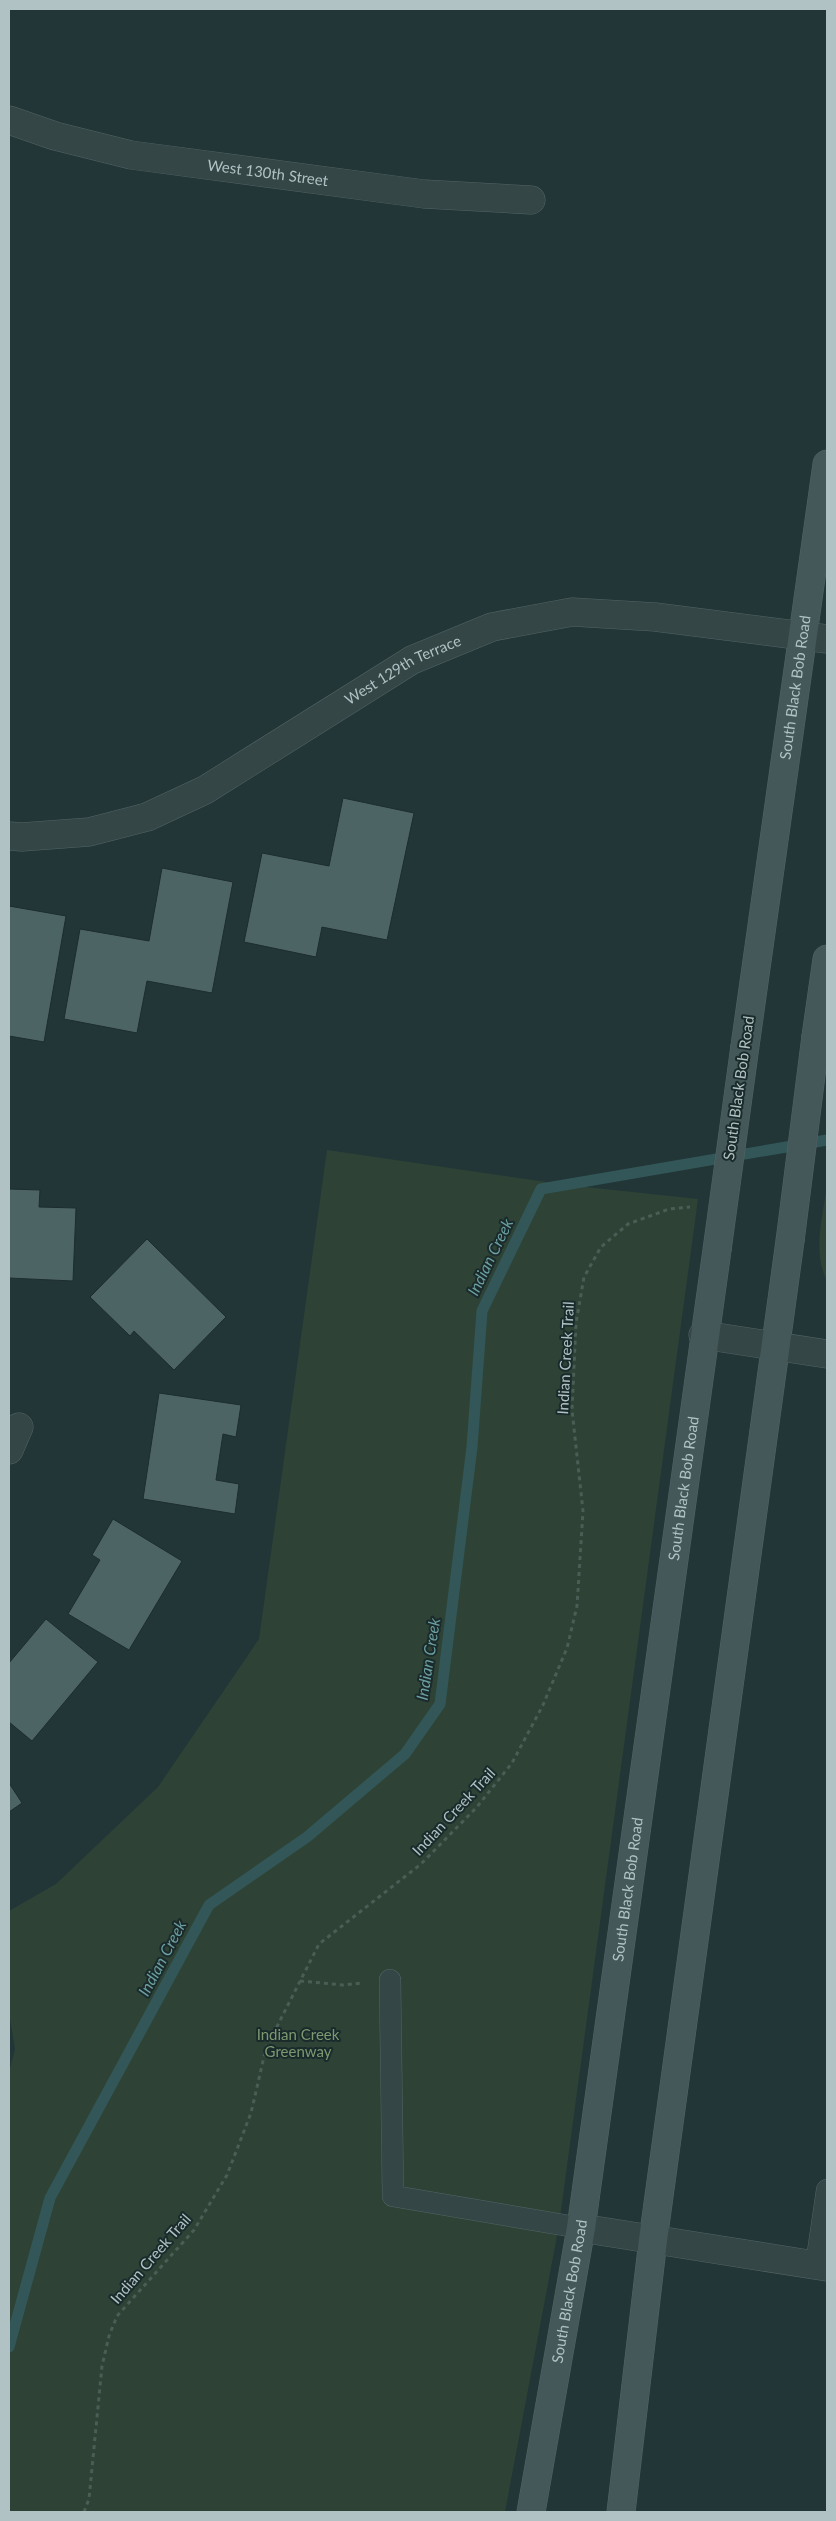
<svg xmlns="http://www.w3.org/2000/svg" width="836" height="2521" viewBox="0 0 836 2521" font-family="Lato,sans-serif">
<rect width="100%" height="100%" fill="#223637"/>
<path fill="#2e4336" d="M327,1150L567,1185L698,1199L559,2225L505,2512H9V2072L15,2049L9,2013V1911L56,1884L158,1787L259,1639Z
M827,1185V1281C812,1252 823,1216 827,1185Z"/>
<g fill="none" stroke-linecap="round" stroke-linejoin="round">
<path stroke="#335758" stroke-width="11" d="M9,2347L50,2198L209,1905L307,1837L405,1754L440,1704L472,1447L482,1311L541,1189L827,1140"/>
</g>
<path fill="#4d6465" stroke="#1d2d2e" d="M343,798L414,813L387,940L322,927L316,957L244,942L262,853L329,866Z
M162,868L233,882L212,993L147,981L137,1033L64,1019L80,929L149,941Z
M9,906L66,916L44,1042L9,1036Z
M9,1189L40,1190L39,1207L76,1208L73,1281L9,1278Z
M147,1239L226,1317L174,1370L134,1331L130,1336L90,1297Z
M159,1393L241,1405L236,1437L223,1434L216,1480L239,1484L235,1514L143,1499Z
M113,1519L182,1561L129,1650L68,1614L100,1560L92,1555Z
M46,1619L98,1662L32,1741L9,1722V1663Z
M9,1783L22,1803L9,1812Z"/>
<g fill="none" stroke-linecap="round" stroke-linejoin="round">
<defs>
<path id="service" d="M390,1980L393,2196L581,2228
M816,2265L827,2190"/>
<g id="minor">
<path id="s1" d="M9,120L55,136L131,155L424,194L531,200"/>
<path id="s2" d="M9,836L22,837L89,832L147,817L205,790L412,660L492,627L572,612L655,617L827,639"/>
<path d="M9,1450L19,1427"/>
<path d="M581,2228L827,2267"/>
</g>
<path id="tertiary" d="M703,1335L827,1354"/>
<g id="secondary">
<path d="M816,1036L827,959"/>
<path id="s3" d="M745,1046L827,464"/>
<path id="s4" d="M531,2512L581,2228L717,1250"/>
<path d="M621,2512L653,2240L790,1241"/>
</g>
</defs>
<use href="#service" stroke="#536465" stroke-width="22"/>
<use href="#minor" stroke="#536465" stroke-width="29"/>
<use href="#tertiary" stroke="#536465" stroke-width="29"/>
<use href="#secondary" stroke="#536465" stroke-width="29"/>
<path stroke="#4a5e56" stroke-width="3" stroke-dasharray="4 4" stroke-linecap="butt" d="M300,1981L343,1985L362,1983
M84,2512L89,2499L102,2366L109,2336L117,2316L194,2230L227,2175L251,2113L266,2048L319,1944L421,1864L476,1808L512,1763L543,1705L567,1648L577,1606L583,1511L572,1410L576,1323L584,1277L601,1247L628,1224L669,1209L690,1207"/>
<use href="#service" stroke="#354647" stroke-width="21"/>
<use href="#minor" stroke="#354647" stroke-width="28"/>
<use href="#tertiary" stroke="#354647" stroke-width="28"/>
<use href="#secondary" stroke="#44585a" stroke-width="28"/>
<defs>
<path id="secondary-bridge" d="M790,1241L816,1036
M717,1250L745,1046"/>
</defs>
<use href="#secondary-bridge" stroke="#536465" stroke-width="29" stroke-linecap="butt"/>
<use href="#secondary-bridge" stroke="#44585a" stroke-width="28"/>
</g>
<g text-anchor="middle" stroke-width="4" stroke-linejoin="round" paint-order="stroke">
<g font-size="15" fill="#b0c2c4" stroke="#1b2b2c">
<text dy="5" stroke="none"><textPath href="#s1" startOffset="265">West 130th Street</textPath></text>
<text dy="5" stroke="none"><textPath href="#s2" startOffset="436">West 129th Terrace</textPath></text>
<text dy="5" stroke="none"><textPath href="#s3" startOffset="362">South Black Bob Road</textPath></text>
<text transform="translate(739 1088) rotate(-82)" y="5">South Black Bob Road</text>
<text transform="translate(566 1358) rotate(-87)" y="5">Indian Creek Trail</text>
<text dy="5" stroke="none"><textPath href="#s4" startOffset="1035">South Black Bob Road</textPath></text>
<text transform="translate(454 1812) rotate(-47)" y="5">Indian Creek Trail</text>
<text dy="5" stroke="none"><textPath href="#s4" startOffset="630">South Black Bob Road</textPath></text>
<text transform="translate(151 2259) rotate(-49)" y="5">Indian Creek Trail</text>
<text dy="5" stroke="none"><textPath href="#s4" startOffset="224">South Black Bob Road</textPath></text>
</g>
<g font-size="15" fill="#7d9870" stroke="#1b2b2c">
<text x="298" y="2040">Indian Creek<tspan x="298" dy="17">Greenway</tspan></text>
</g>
<g font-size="16" font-style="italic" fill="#6b9fa1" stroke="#1b2b2c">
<text transform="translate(490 1257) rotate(-64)" y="6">Indian Creek</text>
<text transform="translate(428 1659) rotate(-81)" y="6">Indian Creek</text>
<text transform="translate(162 1958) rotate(-62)" y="6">Indian Creek</text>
</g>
</g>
<rect width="836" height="2521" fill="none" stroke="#b0c2c4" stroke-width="20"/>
</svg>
